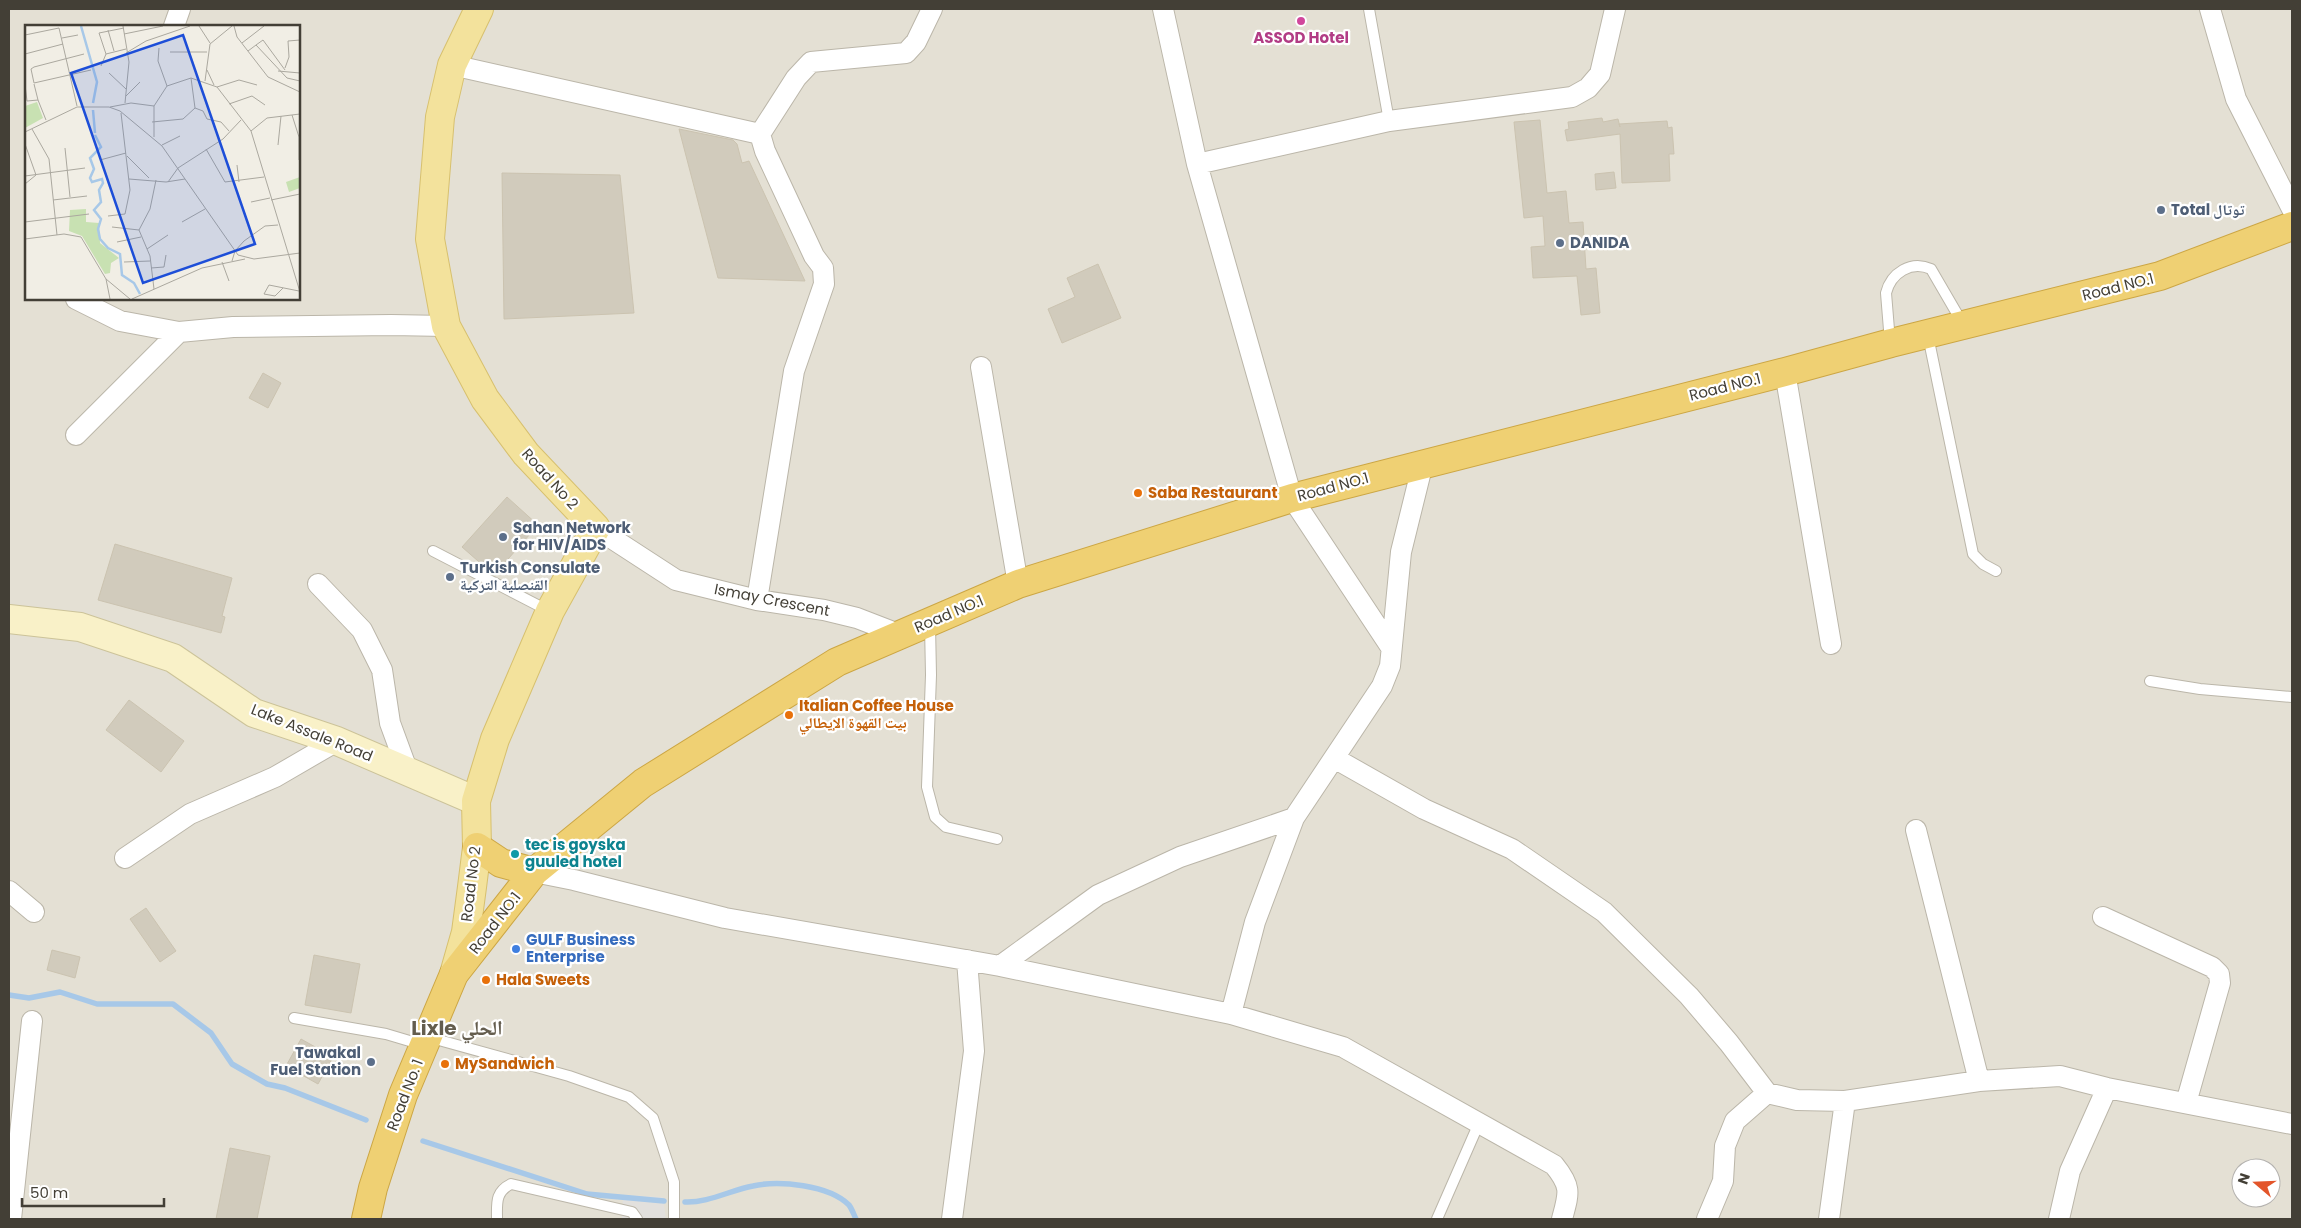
<svg xmlns="http://www.w3.org/2000/svg" width="2301" height="1228" viewBox="0 0 2301 1228" font-family="Poppins,'Noto Naskh Arabic',sans-serif">
<rect width="100%" height="100%" fill="#f1eee5"/>
<path fill="#e4e0d4" fill-rule="evenodd" d="M9,9H2292V1219H9ZM26,26H299V299H26ZM2241,1168H2271V1198H2241Z"/>
<path fill="#e2e0dd" d="M623,1195L663,1197L666,1219H622Z"/>
<g fill="none" stroke-linecap="round" stroke-linejoin="round">
<path stroke="#a7c8e8" stroke-width="5.5" d="M9,995L29,998L60,992L97,1004H173L211,1033L232,1064L267,1084L285,1088L366,1120
M423,1141L587,1194L664,1201
M685,1202C708,1203 731,1190 753,1186C779,1180 829,1185 849,1205C852,1209 854,1215 856,1219"/>
</g>
<path fill="#d1cbbc" stroke="#cbc3b0" d="M1602,118L1603,122L1618,119L1620,127L1619,124L1667,121L1668,128L1672,127L1674,154H1669L1670,181L1622,183L1620,134L1567,141L1565,130L1569,129L1568,122Z
M1540,120L1547,193L1566,191L1569,223L1583,222L1586,269L1596,268L1600,313L1581,315L1577,276L1533,278L1531,247L1545,246L1543,216L1524,218L1514,122Z
M679,129L733,140L737,144L742,163L749,161L805,281L718,278Z
M1614,172L1616,188L1596,190L1595,174Z
M502,173L620,175L634,313L504,319Z
M1098,264L1121,318L1062,343L1048,309L1075,297L1067,278Z
M263,373L281,383L268,408L249,398Z
M507,497L538,525L494,575L462,547Z
M115,544L232,578L222,616L225,617L221,633L98,600Z
M129,700L184,741L161,772L106,730Z
M146,908L176,951L160,962L130,919Z
M52,950L80,957L75,978L47,970Z
M314,955L360,964L351,1013L305,1005Z
M301,1039L333,1057L318,1084L286,1066Z
M230,1148L270,1156L257,1219H216Z"/>
<g fill="none" stroke-linecap="round" stroke-linejoin="round">
<defs>
<path id="lane" d="M1369,9L1389,121
M1928,336L1973,554L1983,564L1996,571
M1890,342L1886,293C1891,273 1911,260 1931,269L1963,324
M433,551L549,611
M930,625L931,675L927,787L935,817L946,827L997,839
M2150,681L2200,689L2292,697
M294,1018L386,1034L423,1045
M428,1037L569,1076L629,1097L653,1118L674,1182V1219
M497,1219C497,1203 495,1192 511,1184L632,1212L637,1219
M1437,1219L1479,1123"/>
<path id="street" d="M1163,9L1197,164L1292,498L1390,646
M2210,9L2236,99L2292,209
M174,26L180,9
M452,65L760,134
M1197,164L1389,121L1572,97L1588,88L1600,74L1615,9
M76,299L120,321L179,332L233,327L391,325L446,326
M981,367L1018,584
M1785,372L1831,644
M76,435L179,332
M596,528L676,580L757,600L824,610L857,618L901,635
M318,584L362,630L382,670L390,723L408,772
M757,600L794,371L824,284L823,268L814,256L765,151L760,134L796,78L811,62L906,53L916,42L932,9
M1334,758L1424,809L1512,849L1604,912L1689,996L1729,1043L1767,1093L1797,1100L1845,1101L1979,1081L2060,1076L2107,1088L2292,1124
M1916,830L1979,1081
M125,858L190,814L275,777L337,741
M534,872L574,880L725,918L1000,966L1231,1014L1343,1047L1554,1165C1572,1187 1569,1193 1562,1219
M9,891L34,912
M2103,917L2212,967L2219,974L2220,983L2186,1103
M1000,966L1098,895L1180,857L1294,818
M1231,1014L1255,922L1294,818L1382,686L1390,666L1401,552L1423,463
M11,1219L32,1021
M952,1219L974,1051L967,960
M1707,1219L1723,1181L1725,1146L1735,1121L1767,1093
M1829,1219L1845,1101
M2059,1219L2070,1171L2107,1088"/>
<path id="secondary" d="M9,619L80,627L173,658L254,713L337,741L476,801"/>
<path id="primary" d="M454,974L466,932L472,887L477,847L476,801L495,739L550,611L596,528L526,454L485,399L446,326L430,239L440,117L452,65L479,9"/>
<path id="highway" d="M477,847L501,863L534,872
M366,1219L373,1188L403,1095L454,974L534,872L643,783L837,662L1018,584L1292,498L1785,372L1891,343L2160,276L2292,226"/>
</defs>
<use href="#lane" stroke="#bbb6a9" stroke-width="12"/>
<use href="#street" stroke="#bbb6a9" stroke-width="22"/>
<use href="#secondary" stroke="#ccc399" stroke-width="30"/>
<use href="#primary" stroke="#d7c06e" stroke-width="30"/>
<use href="#highway" stroke="#cca644" stroke-width="30"/>
<use href="#lane" stroke="#fff" stroke-width="10"/>
<use href="#street" stroke="#fff" stroke-width="20"/>
<use href="#secondary" stroke="#f9f1c8" stroke-width="28"/>
<use href="#primary" stroke="#f3e29c" stroke-width="28"/>
<use href="#highway" stroke="#efd073" stroke-width="28"/>
</g>
<circle fill="#d1479c" stroke="#fff" stroke-width="2" cx="1301" cy="21" r="5"/>
<g fill="#5c6f8a" stroke="#fff" stroke-width="2">
<circle cx="2161" cy="210" r="5"/>
<circle cx="1560" cy="243" r="5"/>
<circle cx="503" cy="537" r="5"/>
<circle cx="450" cy="577" r="5"/>
<circle cx="371" cy="1062" r="5"/>
</g>
<g fill="#e8710a" stroke="#fff" stroke-width="2">
<circle cx="1138" cy="493" r="5"/>
<circle cx="789" cy="715" r="5"/>
<circle cx="486" cy="980" r="5"/>
<circle cx="445" cy="1064" r="5"/>
</g>
<circle fill="#0f9aa8" stroke="#fff" stroke-width="2" cx="515" cy="854" r="5"/>
<circle fill="#3f7fe0" stroke="#fff" stroke-width="2" cx="516" cy="949" r="5"/>
<g text-anchor="middle" stroke-width="4.5" stroke-linejoin="round" paint-order="stroke">
<g font-size="15" font-weight="bold" fill="#b23c85" stroke="#fff">
<text x="1301" y="43">ASSOD Hotel</text>
</g>
<g font-size="15" font-weight="bold" fill="#4e5e75" stroke="#fff" text-anchor="start">
<text x="2171" y="215">Total توتال</text>
<text x="1570" y="248">DANIDA</text>
<text x="513" y="533">Sahan Network<tspan x="513" dy="17">for HIV/AIDS</tspan></text>
<text x="460" y="573">Turkish Consulate<tspan x="460" dy="17">القنصلية التركية</tspan></text>
<text x="361" y="1058" text-anchor="end">Tawakal<tspan x="361" dy="17">Fuel Station</tspan></text>
</g>
<g font-size="15" fill="#433f36" stroke="#fff">
<text transform="translate(2118 287) rotate(-14)" y="5">Road NO.1</text>
<text transform="translate(1725 387) rotate(-14)" y="5">Road NO.1</text>
<text transform="translate(550 479) rotate(48)" y="5">Road No 2</text>
<text transform="translate(1333 487) rotate(-15)" y="5">Road NO.1</text>
<text transform="translate(772 600) rotate(11)" y="5">Ismay Crescent</text>
<text transform="translate(949 614) rotate(-23)" y="5">Road NO.1</text>
<text transform="translate(312 733) rotate(22)" y="5">Lake Assale Road</text>
<text transform="translate(471 884) rotate(-83)" y="5">Road No 2</text>
<text transform="translate(495 923) rotate(-52)" y="5">Road NO.1</text>
<text transform="translate(405 1095) rotate(-69)" y="5">Road No. 1</text>
</g>
<g font-size="15" font-weight="bold" fill="#c56008" stroke="#fff" text-anchor="start">
<text x="1148" y="498">Saba Restaurant</text>
<text x="799" y="711">Italian Coffee House<tspan x="799" dy="17">بيت القهوة الإيطالي</tspan></text>
<text x="496" y="985">Hala Sweets</text>
<text x="455" y="1069">MySandwich</text>
</g>
<g font-size="15" font-weight="bold" fill="#0d838f" stroke="#fff" text-anchor="start">
<text x="525" y="850">tec is goyska<tspan x="525" dy="17">guuled hotel</tspan></text>
</g>
<g font-size="15" font-weight="bold" fill="#366cbe" stroke="#fff" text-anchor="start">
<text x="526" y="945">GULF Business<tspan x="526" dy="17">Enterprise</tspan></text>
</g>
<g font-size="20" font-weight="bold" fill="#645d4e" stroke="#fff">
<text x="457" y="1035">Lixle الحلي</text>
</g>
</g>
<g transform="translate(25 25)">
<rect width="275" height="275" fill="#f1eee5"/>
<path d="M12,77L18,93L0,103V81ZM275,152V163L264,167L261,157ZM61,184V197L74,198L75,218L94,233L86,238L85,248L80,249L57,211L44,206L45,185Z" fill="#c8e1b2"/>
<path fill="none" stroke="#a7c8e8" stroke-width="2.5" d="M56,1L72,57L68,78M68,85L70,108M70,110L76,122L65,133L69,144L65,153L67,157L77,154L78,158L74,165L76,177L69,185L76,194L73,204L75,214L83,223L95,229L97,250L109,258L115,269"/>
<path fill="none" stroke="#aba89f" stroke-width="1" d="M98,1L104,37L100,78M174,1L185,18M209,1L212,12L243,52L275,67M83,5L89,26M99,9L138,1M0,10L34,3L52,81M37,13L53,10M217,18L239,1M231,20L238,15L260,45M134,23L133,36L142,61M223,26L231,20L262,53L275,56M145,27H182M101,28L121,16L165,1M0,29L38,19M59,29L9,42L6,44L9,58L66,45M81,29L74,8L99,3M76,41L81,29L101,24M260,43L264,32L263,16L275,15M182,45L189,60M253,46L275,48M84,48L101,64M166,53L170,83M180,56L185,19L207,1M9,59L13,75M0,60L2,76L13,75L21,95M192,62L214,55L232,60M101,71L115,57M204,79L227,71L240,80M129,81V112M85,82L106,78L129,81L142,61L166,53L192,62L226,106L242,93L275,89M267,90L274,112V135M127,97L158,94L170,83L178,86L182,94L196,97L204,106M7,104L24,134L32,210M226,106L275,267M0,107L52,82H84L95,86L137,121L213,230L229,234L275,228M0,119L11,150L0,159M137,120L155,111M253,120L256,91M40,123L45,172M181,124L200,157L239,152M102,131L124,153M75,135L101,128M212,140L214,157M0,151L60,143M104,154L141,157L160,154M143,157L153,143L198,114L216,95M28,175L62,171M246,175L275,169M226,177L245,173M83,191L100,189L105,165L96,88M0,197L64,189M157,197L180,184M87,202L114,205M0,214L39,209L56,212L81,254L85,274M92,217L116,212M122,224L143,210M207,236L210,226L219,216L240,201L253,200M99,237L125,236M197,237L204,256M126,243L139,242L141,230M81,254L105,274M258,263L250,271L239,269L244,260L274,266M129,264L125,231L114,205L125,184L131,155M107,274L177,243L220,234"/>
<path fill="#1d4ed8" fill-opacity="0.15" stroke="#1d4ed8" stroke-width="2.5" d="M158,10L230,219L118,258L46,48Z"/>
<rect width="275" height="275" fill="none" stroke="#433f36" stroke-width="2.5"/>
</g>
<rect width="2301" height="1228" fill="none" stroke="#433f36" stroke-width="20"/>
<g transform="translate(2256 1183) rotate(289)"><circle r="24" fill="#ffffff" stroke="#b4b2af"/>
<path d="M0-4L9 19L0 12L-9 19Z" fill="#e3552a"/>
<text y="-8" font-size="14" font-weight="bold" text-anchor="middle" fill="#433f36">N</text>
</g>
<path d="M22 1198v8h142v-8" fill="none" stroke="#433f36" stroke-width="2.5"/>
<text x="30" y="1198" font-size="15" fill="#433f36" stroke="#ffffff" stroke-width="4" paint-order="stroke">50 m</text>
</svg>
